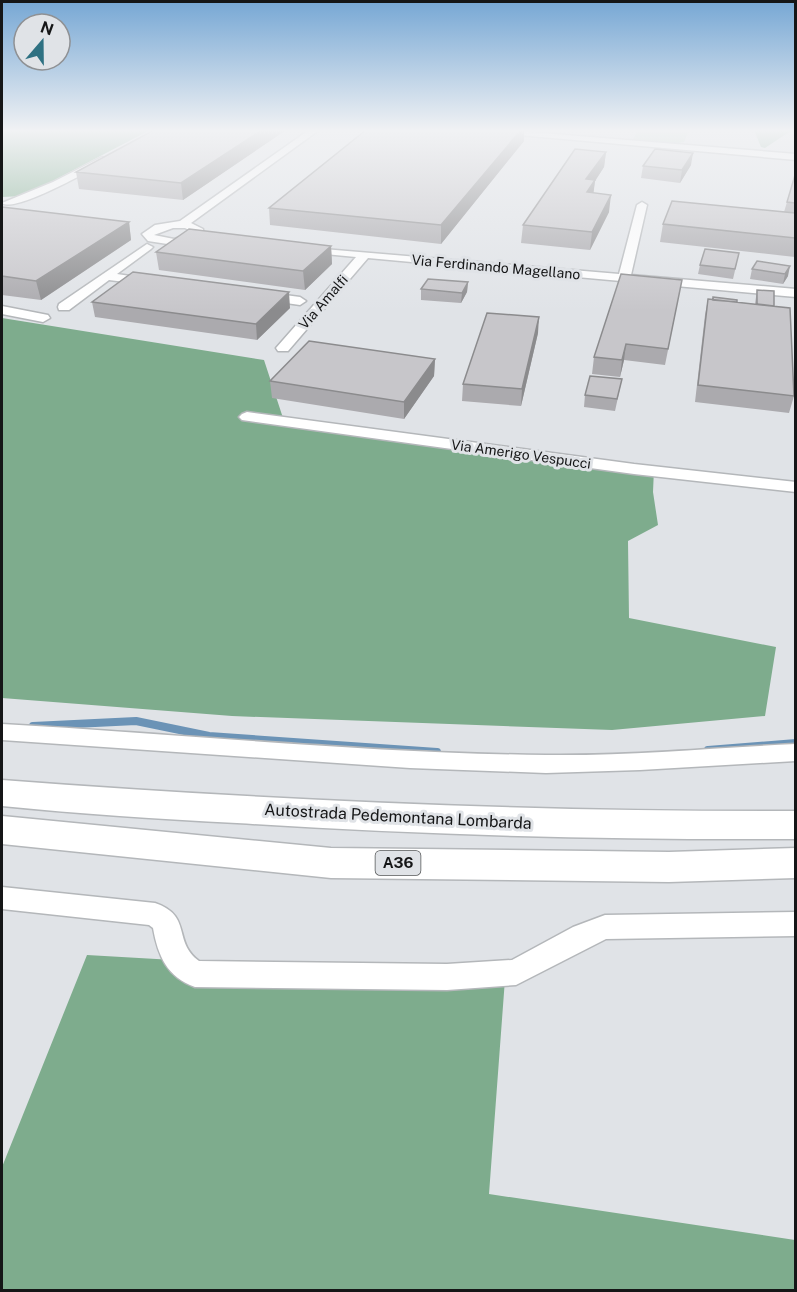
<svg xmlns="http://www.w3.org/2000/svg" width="797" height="1292" viewBox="0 0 797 1292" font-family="'Public Sans',sans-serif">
<rect width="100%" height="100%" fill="#e0e3e7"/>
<path fill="#b0cfb9" d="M638,130H689L684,142L673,144L632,141Z"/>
<path fill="#7eac8d" d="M150,130L24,196L2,197V131Z
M792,130L765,148L761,147L754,130Z
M2,318L264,360L283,418L654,469L653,492L658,525L628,541L629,618L776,647L765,716L612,730L232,716L2,698Z
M87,955L505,979L489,1194L795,1240V1290H2V1167Z"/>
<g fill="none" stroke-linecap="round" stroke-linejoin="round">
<path stroke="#6b93b6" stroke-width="8" d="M33,726L136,721L209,736L437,752
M708,750L796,743"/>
<defs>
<path id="minor" d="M309,130H319L191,223L203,229V238L174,245L148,241L142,234L155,225L180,221ZM173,228H185L193,232L191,234L174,239L154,235Z
M463,130H505L796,154V160Z
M102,157L107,160L105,162C89,171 15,213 2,203L53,182Z
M642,202L647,205L631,275L796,289V297L368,258L288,351H278L276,348L356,257L304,252L300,251V247L619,274L637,205Z
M147,244L153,247L151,249L117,274L157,280L159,283L157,286L109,280L69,310H59L58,307L59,304Z
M262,292L300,297L306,301L300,305L258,299L256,296L258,293Z
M2,306L48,315L50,318L43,322L2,314Z
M247,412L634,464L796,482V492L634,474L242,420L239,417L242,414Z
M2,724C183,734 364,753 546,755C629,756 712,748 796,744V761L640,770L546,773L410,768L2,740Z
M2,887L155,903C193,916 172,941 199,961L447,964L512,960L573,927L605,915L796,912V936L606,939L516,985L447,990L195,987C167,977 158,956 153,928L149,925L2,909Z"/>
<path id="highway" d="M2,780C266,800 530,812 796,811V839C609,840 423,835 237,823C159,819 80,814 2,806Z
M2,816L331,848L669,852L796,848V878L669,882L331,878L2,844Z"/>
</defs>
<use href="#minor" stroke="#b4b7ba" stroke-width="3"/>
<use href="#highway" stroke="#b4b7ba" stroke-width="3"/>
<use href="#minor" fill="#fff" fill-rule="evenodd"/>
<use href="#highway" fill="#fff" fill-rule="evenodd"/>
</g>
<path fill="#abaaae" d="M286,130L183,200L79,189L76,172Z
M366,130H524V141L441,244L270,225L269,208Z
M606,152L604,167L595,181L593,193L609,212L590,250L521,243L523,225Z
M691,165L680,183L641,178L643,166Z
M795,175V257L660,242L663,224L784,212L787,202Z
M2,208L129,222L131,240L41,300L2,295Z
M331,246L332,264L305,290L159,270L156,252Z
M757,261L788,276L783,284L750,279L752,269Z
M737,262L733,279L698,274L700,265Z
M682,280L665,365L624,360L620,377L592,374L594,357Z
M468,282L467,292L461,303L421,300V289Z
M757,290L774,306L794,396L789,413L695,402L705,315L708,299L755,304Z
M92,302L290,308L257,340L95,317Z
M538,333L521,406L462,401L463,384Z
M435,359L434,376L404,419L272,398L270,381Z
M622,379L615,411L584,407L585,395Z"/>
<path fill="#8b8b8d" d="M262,130H286L183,200L181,183Z
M521,130H524V141L441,244V225Z
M606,152L604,167L595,181L593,197L587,192L586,179Z
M693,153L691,165L680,183L682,170Z
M611,195L609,212L590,250L592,232Z
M129,222L131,240L41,300L36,281Z
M331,246L332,264L305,290L303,271Z
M790,266L788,276L783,284L785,274Z
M468,282L467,292L461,303L462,293Z
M289,292L290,308L257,340L256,324Z
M539,317L538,333L521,406L522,389Z
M626,344L624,360L620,377L622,360Z
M435,359L434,376L404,419V402Z"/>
<path fill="#c7c6ca" stroke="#8b8b8d" stroke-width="1.5" d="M154,130H262L181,183L76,172Z
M366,130H521L441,225L269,208Z
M575,149L606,152L586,179L595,180L587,192L611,195L592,232L523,225Z
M655,149L693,153L682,170L643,166Z
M795,175V203L787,202Z
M672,201L795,213V238L663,224Z
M2,207L129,222L36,281L2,276Z
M189,229L331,246L303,271L156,252Z
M705,249L739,253L735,269L700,265Z
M757,261L790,266L785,274L752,269Z
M133,272L289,292L256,324L92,302Z
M621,274L682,280L668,349L626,344L622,360L594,357Z
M428,279L468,282L462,293L421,289Z
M757,290L774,291V306L757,304Z
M713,297L737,300V302L713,300Z
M708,299L790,308L794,396L698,385Z
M487,313L539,317L522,389L463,384Z
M309,341L435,359L404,402L270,381Z
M590,376L622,379L617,399L585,395Z"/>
<linearGradient id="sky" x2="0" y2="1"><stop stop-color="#76a7d4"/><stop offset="0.42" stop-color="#f1f2f4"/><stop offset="1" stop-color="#f1f2f4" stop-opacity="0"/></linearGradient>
<rect width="797" height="311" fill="url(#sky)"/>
<g text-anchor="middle" stroke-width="6" stroke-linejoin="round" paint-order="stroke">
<g font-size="14" fill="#151617" stroke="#e0e3e7">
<text transform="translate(496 267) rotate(5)" y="5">Via Ferdinando Magellano</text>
<text transform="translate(323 302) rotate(-49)" y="5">Via Amalfi</text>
<text transform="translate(521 454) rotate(8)" y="5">Via Amerigo Vespucci</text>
</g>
<rect fill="#e0e3e7" stroke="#525455" stroke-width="1.5" x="375.5" y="851" width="45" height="24" rx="4.5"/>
<g font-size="15" font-weight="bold" fill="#151617">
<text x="398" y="868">A36</text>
</g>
<g font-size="16" fill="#151617" stroke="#e0e3e7">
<text transform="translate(398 816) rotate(3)" y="6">Autostrada Pedemontana Lombarda</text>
</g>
</g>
<rect width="797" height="1292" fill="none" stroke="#151617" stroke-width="6"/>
<g transform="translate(42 42) rotate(20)"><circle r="28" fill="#e0e3e7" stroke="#8f9194" stroke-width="1.5"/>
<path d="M0-4.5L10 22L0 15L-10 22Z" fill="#2e7182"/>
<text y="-9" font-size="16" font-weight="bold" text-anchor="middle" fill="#151617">N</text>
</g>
</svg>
